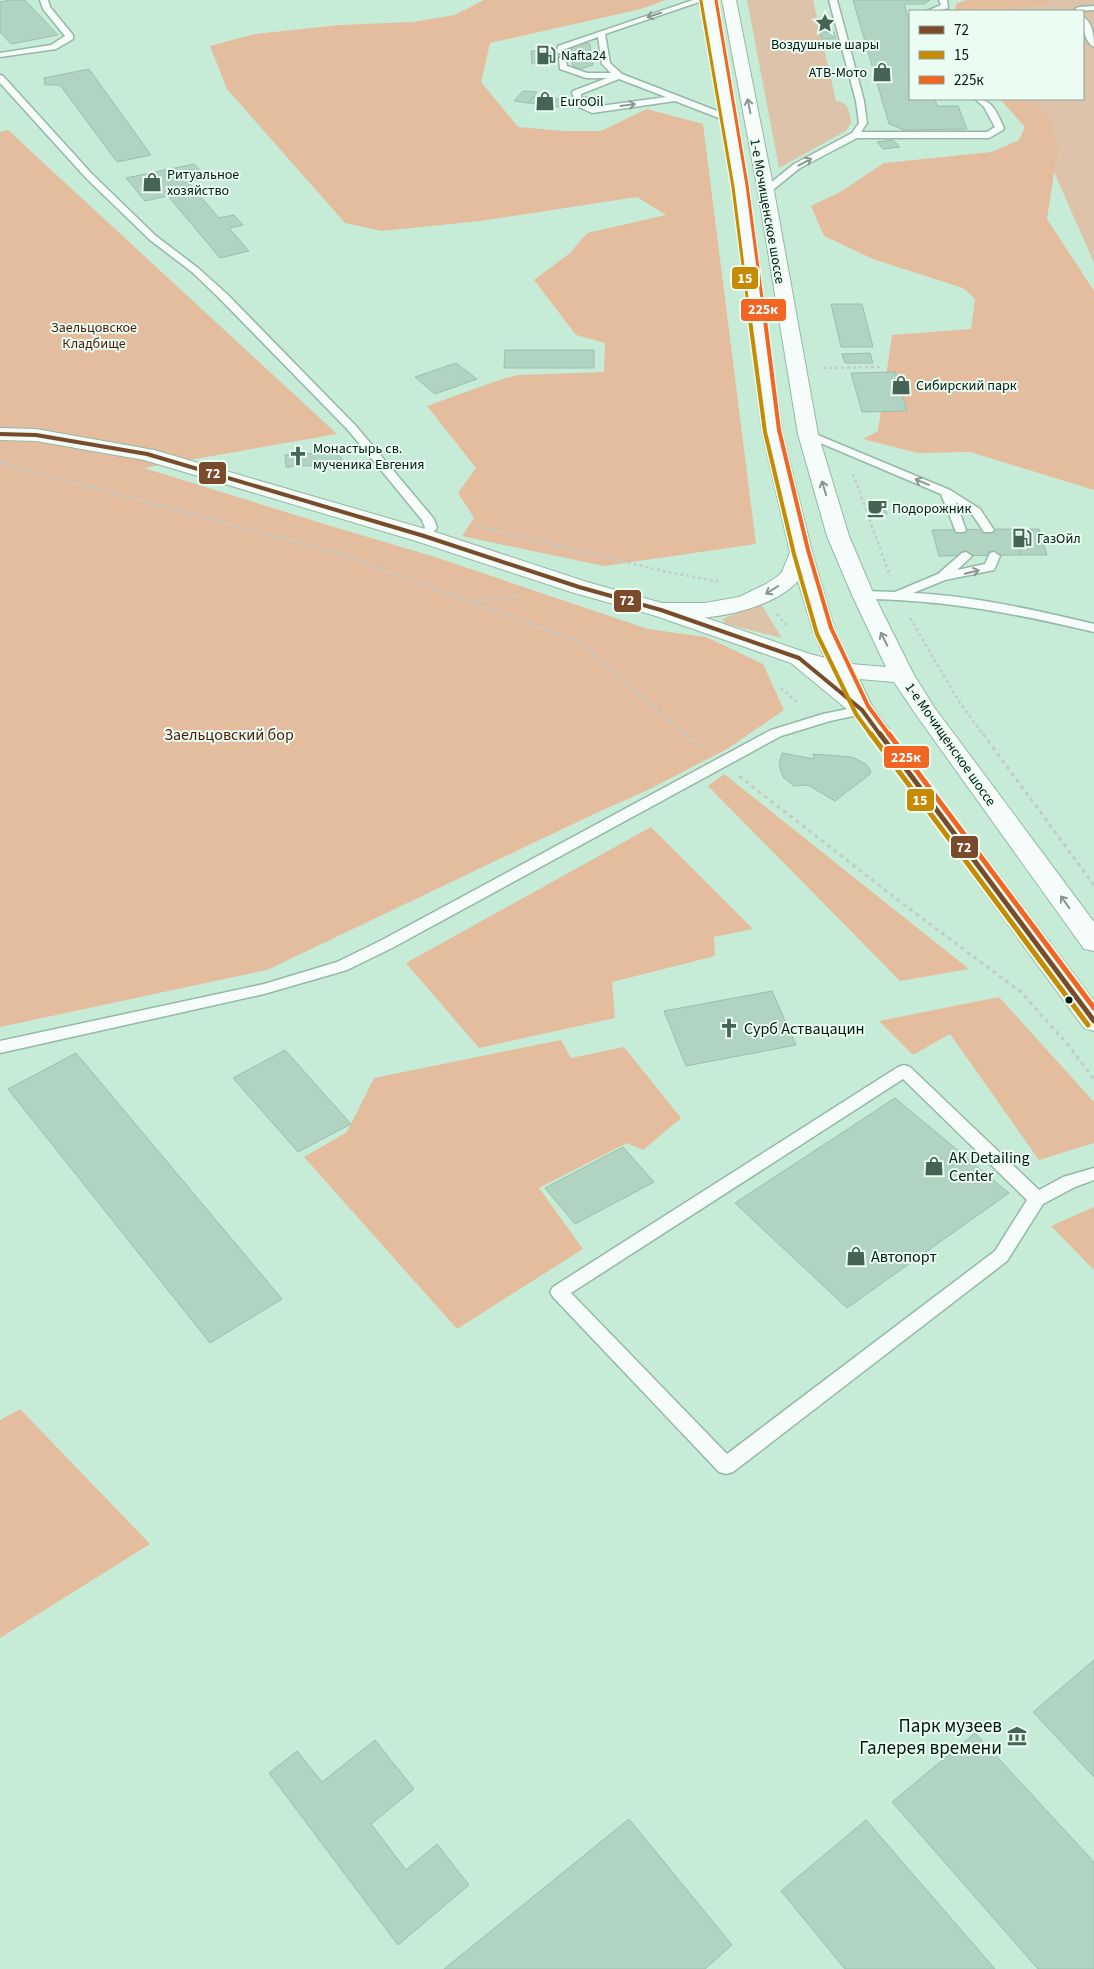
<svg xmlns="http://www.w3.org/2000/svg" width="1094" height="1969" viewBox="0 0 1094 1969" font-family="'Source Sans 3',sans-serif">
<rect width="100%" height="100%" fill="#c6ecd7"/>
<path fill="#ddc3aa" d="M747,0H813L836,101C849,102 850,113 851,123L846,131L779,168Z
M978,0H1094V263L1022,99H1083V11H983Z
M761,604L782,638L726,624L722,619Z"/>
<path fill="#e4bd9f" d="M484,0H666L641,9L490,43L481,82L518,127L563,131H601L647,109L703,124L756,544L604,566L462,536L474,518L458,493L476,468L427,406L502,379L519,375L604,372L605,343L576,335L534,280L570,253L587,233L666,215L637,197L480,221L382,231L345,223L227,89L210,46L255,34L340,25L412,22L455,15Z
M967,0H1052L1048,3L999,11H954L957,3Z
M1000,99H1033L1050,119L1058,146L1047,219L1094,291V490L970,452L918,453L863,439L878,431L892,335L971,329L975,299L963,288L873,259L824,236L811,206L842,191L884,163L992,152L1019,140L1025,127Z
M8,130L337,434L144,468L334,527L435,557L648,629L706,637L763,664L784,710L727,749L648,790L594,814L267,970L0,1027V132Z
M724,774L969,969L900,981L708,786Z
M651,827L753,929L714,937L715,956L612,982L615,1018L479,1048L406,963Z
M999,997L1094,1102V1143L1039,1160L950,1034L913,1055L879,1021Z
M561,1040L571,1058L624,1047L681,1118L643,1150L627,1143L539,1188L583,1249L457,1329L304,1157L347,1132L374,1078Z
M1094,1207V1270L1051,1226Z
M20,1409L150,1544L0,1638V1420Z"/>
<path fill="#b1d3c1" stroke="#9cbeac" d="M10,0H25L58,35L11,44L0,32V2Z
M853,0H930L924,4H904L910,24V99H935L937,106H958L967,129L904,130L889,124Z
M820,32H834L836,39H822Z
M585,42L590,44L593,65L580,69L573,66L572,60H550L549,52H572L571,46Z
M531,51H549L550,63L532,64Z
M89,69L151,155L117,162L60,85H45L44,78Z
M523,91L537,92L528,103L514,101Z
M534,96L556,99L597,96L601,104L560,107L528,103Z
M893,140L900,147L883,149L877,142Z
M194,164L207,178L188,182L219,218L234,215L243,225L229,228L249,251L220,258L168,196L145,201L126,178Z
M831,304H862L873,347H841Z
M505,350H594V368H504Z
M870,353L873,363H845L842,354Z
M456,363L477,379L435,394L415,377Z
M895,372L907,411L862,412L851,373Z
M333,452L342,458L341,461L336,464L286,467L285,455Z
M882,502L887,514L872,515L868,503Z
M1013,529L1021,555L939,556L932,530Z
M1013,529H1039L1047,555H1021Z
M782,753L814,759L813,754L852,757L866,764L871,771L869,775L835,801L808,785L794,786L783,777L779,765Z
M772,991L796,1045L686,1066L664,1011Z
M285,1050L351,1124L298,1152L233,1078Z
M76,1053L282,1299L210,1343L8,1089Z
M895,1098L1009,1193L847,1308L735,1203Z
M623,1147L654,1182L575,1224L545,1188Z
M1094,1660V1777L1033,1712Z
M975,1733L1094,1862V1969H1038L892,1802Z
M375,1740L414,1789L371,1824L406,1870L437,1844L469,1885L398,1945L269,1773L297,1751L322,1782Z
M629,1819L732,1945L705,1969H444Z
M866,1820L995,1969H845L781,1891Z"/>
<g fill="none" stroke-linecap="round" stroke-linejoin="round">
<defs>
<path id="service" d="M40,0H48L50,7L73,35V39L56,49L0,57V53L51,45L65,36L43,9Z
M693,0H705L605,34L610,63L622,74L730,116V120H724L675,101L592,113L579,107L578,105L582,102L593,107L666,97L619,79L581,94V99H575L572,93L573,91L607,78H586L560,69L559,58H565L567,66L587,73H611L602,64L598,37L565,49L564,54H561L557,52L558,46Z
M829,0H837L864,101L867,123L861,132H987L995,127L984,107L975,99C993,99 997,113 1004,128L1003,130L989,138H857L800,168L769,193H763V189L794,164L852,133L859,123L856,101Z
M939,0H947L948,8L938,11H927L941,5Z
M1094,6V10L1078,11L1075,9L1079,7Z
M1083,17C1093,22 1094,37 1094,47C1085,43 1082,26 1083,17Z
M0,75L3,76L92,174L156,236L198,268L227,294L356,426L434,519L437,528L428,538H420L418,536L425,528L422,520L348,430L219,298L192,272L150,240L86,178L0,83Z
M808,431L950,490L980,509L994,530L992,532H984L972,514L956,502L966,530L964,532H956L941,494L804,436L802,434Z
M966,552L972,556L957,570L985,564L990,553L994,552L1000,556L994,570L945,580L913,593C974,596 1035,610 1094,624V632C1018,614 942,599 863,599L857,595L863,591L895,592L938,574L962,553Z
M862,706L869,710L867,713L830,721L781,736L392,948L347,970L264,994L0,1053V1041L264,984L337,962L382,940L771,730L823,714Z
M904,1065L910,1067L1039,1190L1063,1177L1094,1168V1180L1075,1187L1043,1204L1007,1261L733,1472L726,1474L719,1472L553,1297L550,1292L553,1287L898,1067ZM903,1079L1027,1200L995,1251L727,1454L571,1293Z"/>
<path id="tertiary" d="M0,428L36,429L154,450L432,531L587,582L669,605L807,653L870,705L874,710L870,715L862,717L854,715L791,663L653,615L571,592L416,541L144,460L36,441L0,440Z"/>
<path id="primary" d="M701,0H715L748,186L782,431L812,552L835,631L851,664L886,667L852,595L827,536L798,434L758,191L722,0H736L774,191L818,434L849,536L874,595L914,675L934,707L1094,922V951L1084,949L917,716L894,682L859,679L873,708L1094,1001V1031L1084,1028L854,715L833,675L791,663L787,658L791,653L799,651L825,658L813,631L798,581C768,613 695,625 653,615L650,610L653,605L661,603H705L739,597L766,584L778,576L782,572L790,552L762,431L732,186Z"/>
</defs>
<use href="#service" stroke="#95b8a6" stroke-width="3"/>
<use href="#tertiary" stroke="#95b8a6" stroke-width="2"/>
<use href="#primary" stroke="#95b8a6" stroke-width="2"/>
<path stroke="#c2cdc8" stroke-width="2.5" stroke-dasharray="3 3" stroke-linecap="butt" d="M823,368L881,367
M0,463L337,553L578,641L687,736
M853,474L890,576
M476,526L667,572L721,582
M476,601L522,595
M777,614L789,628
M910,618L958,700L984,736
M781,688L799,704"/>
<path stroke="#c2cdc8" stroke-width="3" stroke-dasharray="4 4" stroke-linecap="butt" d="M685,734L702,748
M983,734L1094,885
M739,776L907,907L1021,992L1070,1047L1094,1080"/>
<use href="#service" fill="#f6fcf9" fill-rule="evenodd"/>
<use href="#tertiary" fill="#f6fcf9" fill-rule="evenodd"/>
<use href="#primary" fill="#f6fcf9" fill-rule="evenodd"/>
<defs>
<path id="bus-1-far1" d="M0,434L36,435L147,454L424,536L579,587L661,610L799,658L862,710L881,736"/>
<path id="bus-1" d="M880,734L1094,1021"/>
<path id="bus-2-far2" d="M701,1L733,187L750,321"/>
<path id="bus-2-far1" d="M750,320L765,432L794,554L817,634L856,714L872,736"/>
<path id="bus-2" d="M871,734L1088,1025"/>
<path id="bus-3-far2" d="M716,0L747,185L765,321"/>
<path id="bus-3-far1" d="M765,320L779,430L808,550L831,628L868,706L890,736"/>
<path id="bus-3" d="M889,734L1094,1008"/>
</defs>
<use href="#bus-1-far1" stroke="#ebfcf2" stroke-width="7"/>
<use href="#bus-1" stroke="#ebfcf2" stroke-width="9"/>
<use href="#bus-2-far2" stroke="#ebfcf2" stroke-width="5.5"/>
<use href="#bus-2-far1" stroke="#ebfcf2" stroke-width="7"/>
<use href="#bus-2" stroke="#ebfcf2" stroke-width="9"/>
<use href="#bus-3-far2" stroke="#ebfcf2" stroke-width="5.5"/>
<use href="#bus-3-far1" stroke="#ebfcf2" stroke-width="7"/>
<use href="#bus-3" stroke="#ebfcf2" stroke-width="9"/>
<use href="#bus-1-far1" stroke="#7a4b2a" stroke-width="4"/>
<use href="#bus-1" stroke="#7a4b2a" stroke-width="5"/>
<use href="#bus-2-far2" stroke="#c68a03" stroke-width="3"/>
<use href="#bus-2-far1" stroke="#c68a03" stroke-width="4"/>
<use href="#bus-2" stroke="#c68a03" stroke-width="5"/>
<use href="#bus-3-far2" stroke="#f26522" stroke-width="3"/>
<use href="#bus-3-far1" stroke="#f26522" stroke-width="4"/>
<use href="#bus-3" stroke="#f26522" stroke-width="5"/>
</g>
<defs><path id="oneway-shaft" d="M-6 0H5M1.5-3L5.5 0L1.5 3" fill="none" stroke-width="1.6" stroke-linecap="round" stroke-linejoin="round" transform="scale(1.25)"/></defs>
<g stroke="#889790">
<use href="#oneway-shaft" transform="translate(654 15) rotate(162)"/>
<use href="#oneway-shaft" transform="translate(628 105) rotate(-8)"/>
<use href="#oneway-shaft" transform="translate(749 106) rotate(-101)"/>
<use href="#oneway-shaft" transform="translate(805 162) rotate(-28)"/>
<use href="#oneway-shaft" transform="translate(922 482) rotate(-157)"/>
<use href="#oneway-shaft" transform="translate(824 488) rotate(-107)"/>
<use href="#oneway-shaft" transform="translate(972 572) rotate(-13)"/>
<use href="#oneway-shaft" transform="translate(772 590) rotate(148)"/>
<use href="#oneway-shaft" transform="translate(884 639) rotate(-117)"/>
<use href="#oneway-shaft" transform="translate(1065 902) rotate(-126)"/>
</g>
<defs>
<symbol id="sight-bare" viewBox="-9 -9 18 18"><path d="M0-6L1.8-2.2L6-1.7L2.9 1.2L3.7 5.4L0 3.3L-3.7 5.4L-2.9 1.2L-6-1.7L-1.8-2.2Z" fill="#466455" stroke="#ebfcf2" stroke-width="2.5" paint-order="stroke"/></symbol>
<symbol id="fuel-bare" viewBox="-9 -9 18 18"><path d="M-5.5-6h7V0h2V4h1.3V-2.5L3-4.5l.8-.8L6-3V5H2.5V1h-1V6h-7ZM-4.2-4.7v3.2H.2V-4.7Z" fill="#466455" stroke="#ebfcf2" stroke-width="2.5" paint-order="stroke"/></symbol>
<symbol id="shop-bare" viewBox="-9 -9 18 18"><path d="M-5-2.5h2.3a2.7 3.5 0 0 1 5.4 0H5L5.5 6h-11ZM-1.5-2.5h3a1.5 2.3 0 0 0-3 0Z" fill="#466455" stroke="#ebfcf2" stroke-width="2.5" paint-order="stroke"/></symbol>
<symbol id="church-bare" viewBox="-9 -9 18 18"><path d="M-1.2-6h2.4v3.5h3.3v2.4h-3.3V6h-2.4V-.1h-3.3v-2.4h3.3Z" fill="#466455" stroke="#ebfcf2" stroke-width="2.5" paint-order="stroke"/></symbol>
<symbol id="cafe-bare" viewBox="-9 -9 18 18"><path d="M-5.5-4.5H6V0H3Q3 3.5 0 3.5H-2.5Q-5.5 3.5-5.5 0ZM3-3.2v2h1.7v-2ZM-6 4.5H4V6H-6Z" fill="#466455" stroke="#ebfcf2" stroke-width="2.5" paint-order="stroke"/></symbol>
<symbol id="museum-bare" viewBox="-9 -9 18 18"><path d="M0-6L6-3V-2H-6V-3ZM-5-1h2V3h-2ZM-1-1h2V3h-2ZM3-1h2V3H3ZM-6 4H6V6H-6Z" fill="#466455" stroke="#ebfcf2" stroke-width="2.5" paint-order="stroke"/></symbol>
</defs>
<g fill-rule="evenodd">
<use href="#sight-bare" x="811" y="9" width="28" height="28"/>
<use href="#fuel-bare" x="532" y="41" width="28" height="28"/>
<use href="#shop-bare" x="868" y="58" width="28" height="28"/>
<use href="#shop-bare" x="531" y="87" width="28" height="28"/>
<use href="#shop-bare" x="138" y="168" width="28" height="28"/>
<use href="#shop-bare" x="887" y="371" width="28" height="28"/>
<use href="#church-bare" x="284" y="442" width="28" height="28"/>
<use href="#cafe-bare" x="863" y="494" width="28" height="28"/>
<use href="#fuel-bare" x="1008" y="524" width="28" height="28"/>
<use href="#church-bare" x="715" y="1014" width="28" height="28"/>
<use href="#shop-bare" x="920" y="1152" width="28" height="28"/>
<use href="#shop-bare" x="842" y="1242" width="28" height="28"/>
<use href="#museum-bare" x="1003" y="1722" width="28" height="28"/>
</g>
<circle fill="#011b0f" stroke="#ebfcf2" stroke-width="2" cx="1069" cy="1000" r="4.5"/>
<g text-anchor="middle" stroke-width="4" stroke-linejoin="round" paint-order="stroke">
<g font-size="14" fill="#011b0f" stroke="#ebfcf2" text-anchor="start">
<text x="825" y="49" text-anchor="middle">Воздушные шары</text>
<text x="561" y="60">Nafta24</text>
<text x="867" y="77" text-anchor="end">АТВ-Мото</text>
<text x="560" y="106">EuroOil</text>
<text x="167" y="179">Ритуальное<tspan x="167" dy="16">хозяйство</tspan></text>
<text x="916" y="390">Сибирский парк</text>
<text x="313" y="453">Монастырь св.<tspan x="313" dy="16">мученика Евгения</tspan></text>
<text x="892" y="513">Подорожник</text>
<text x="1037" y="543">ГазОйл</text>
</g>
<g font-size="14" fill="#011b0f" stroke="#ebfcf2">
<text transform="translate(768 211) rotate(80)" y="5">1-е Мочищенское шоссе</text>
<text transform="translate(951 744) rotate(55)" y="5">1-е Мочищенское шоссе</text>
</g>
<g font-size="14" fill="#4d1d0a" stroke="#ebfcf2">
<text x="94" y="332">Заельцовское<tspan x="94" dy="16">Кладбище</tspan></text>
</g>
<g font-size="16" fill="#4d1d0a" stroke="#ebfcf2">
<text x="229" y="740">Заельцовский бор</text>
</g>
<g font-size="16" fill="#011b0f" stroke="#ebfcf2" text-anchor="start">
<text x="744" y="1034">Сурб Аствацацин</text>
<text x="949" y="1163">АК Detailing<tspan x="949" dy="18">Center</tspan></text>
<text x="871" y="1262">Автопорт</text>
</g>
<g font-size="19" fill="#011b0f" stroke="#ebfcf2" text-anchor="end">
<text x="1002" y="1732">Парк музеев<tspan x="1002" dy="22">Галерея времени</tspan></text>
</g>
</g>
<g stroke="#ebfcf2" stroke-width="2">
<rect x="731" y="266" width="28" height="24" rx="5" fill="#c68a03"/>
<rect x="740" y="298" width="47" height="24" rx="5" fill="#f26522"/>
<rect x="198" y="461" width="29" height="24" rx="5" fill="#7a4b2a"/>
<rect x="613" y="589" width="29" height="24" rx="5" fill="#7a4b2a"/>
<rect x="883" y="745" width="47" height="24" rx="5" fill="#f26522"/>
<rect x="906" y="788" width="29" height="24" rx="5" fill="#c68a03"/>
<rect x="950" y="835" width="29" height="24" rx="5" fill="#7a4b2a"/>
</g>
<g font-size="14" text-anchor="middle" font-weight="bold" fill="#fff">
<text x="745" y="283">15</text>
<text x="763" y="314">225к</text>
<text x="213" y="478">72</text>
<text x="627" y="605">72</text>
<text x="906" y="762">225к</text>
<text x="920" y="805">15</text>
<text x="964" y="852">72</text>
</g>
<rect x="909" y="10" width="175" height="90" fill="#ebfcf2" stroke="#8da297"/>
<rect x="919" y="26" width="25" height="8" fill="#7a4b2a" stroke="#8da297"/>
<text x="954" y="35" font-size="15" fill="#011b0f">72</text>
<rect x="919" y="51" width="25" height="8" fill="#c68a03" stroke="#8da297"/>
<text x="954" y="60" font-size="15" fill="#011b0f">15</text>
<rect x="919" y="76" width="25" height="8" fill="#f26522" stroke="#8da297"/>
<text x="954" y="85" font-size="15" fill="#011b0f">225к</text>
</svg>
